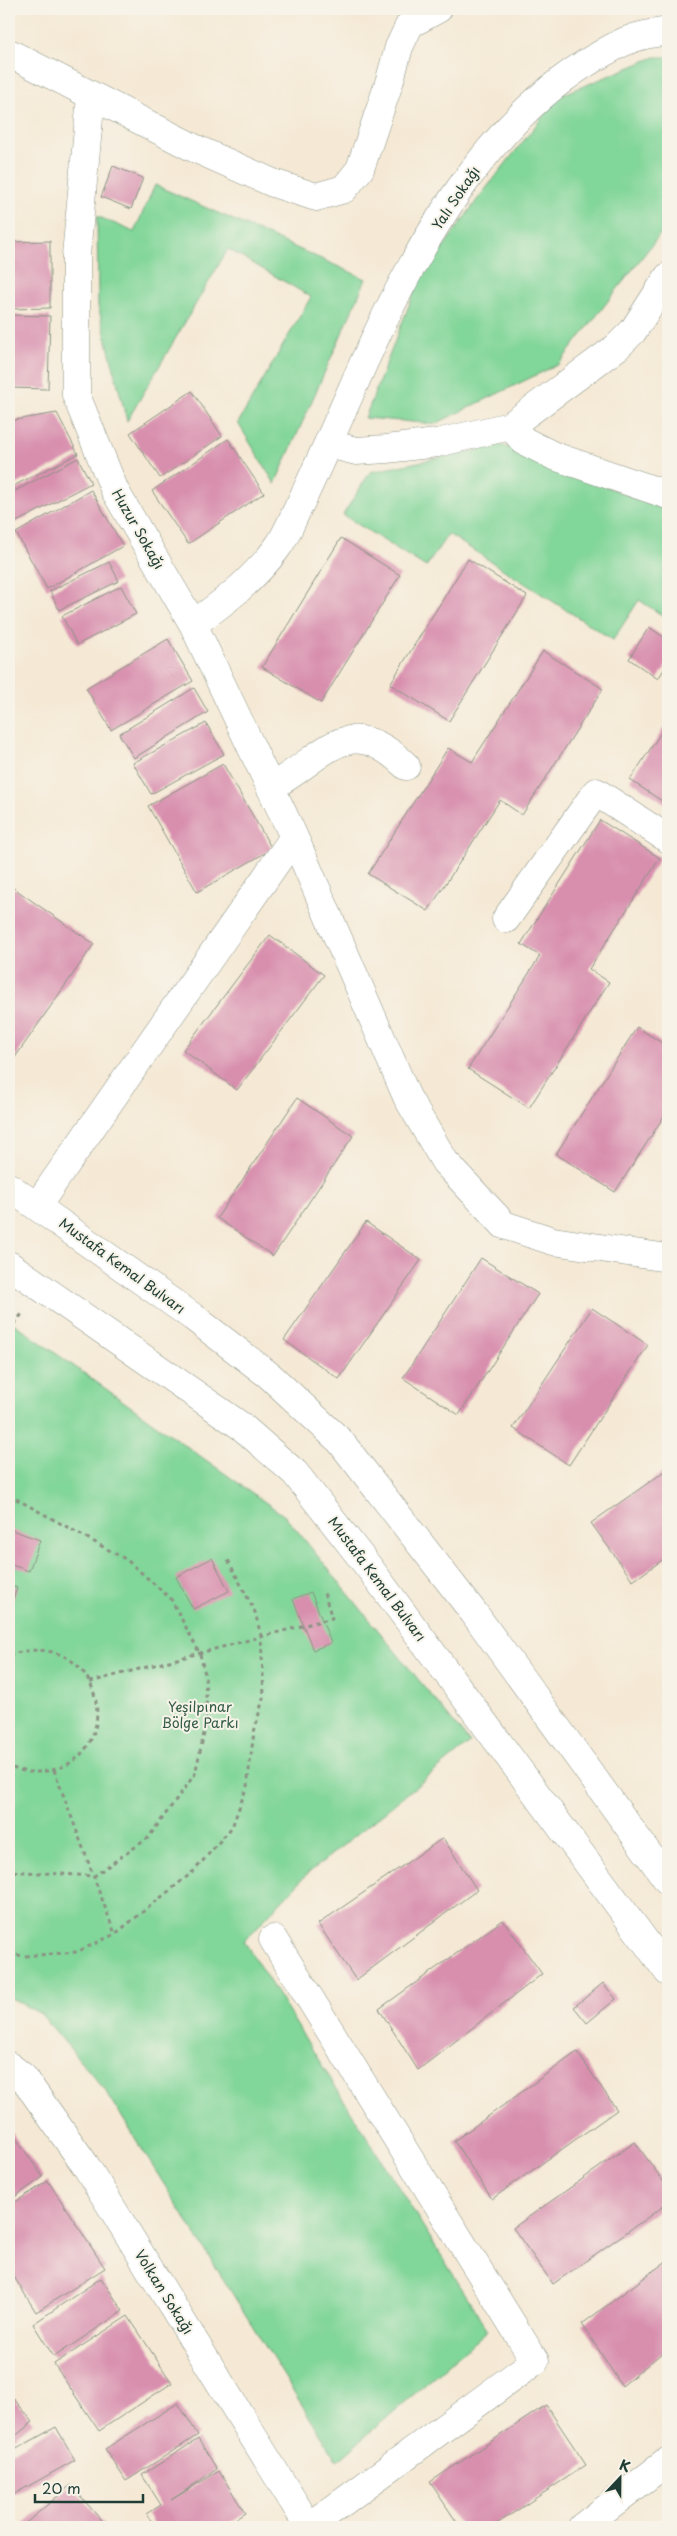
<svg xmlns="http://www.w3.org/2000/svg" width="677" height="2536" viewBox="0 0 677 2536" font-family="'Playpen Sans',sans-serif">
<rect width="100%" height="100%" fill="#f7f3e8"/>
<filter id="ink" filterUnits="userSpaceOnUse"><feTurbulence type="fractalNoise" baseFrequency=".02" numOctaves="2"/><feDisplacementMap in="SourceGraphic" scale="10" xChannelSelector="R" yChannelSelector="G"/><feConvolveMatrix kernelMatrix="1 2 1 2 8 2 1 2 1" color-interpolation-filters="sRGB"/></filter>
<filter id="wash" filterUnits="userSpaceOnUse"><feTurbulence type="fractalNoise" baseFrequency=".0096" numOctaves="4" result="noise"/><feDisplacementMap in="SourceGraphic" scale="20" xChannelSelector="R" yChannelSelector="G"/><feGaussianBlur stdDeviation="1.12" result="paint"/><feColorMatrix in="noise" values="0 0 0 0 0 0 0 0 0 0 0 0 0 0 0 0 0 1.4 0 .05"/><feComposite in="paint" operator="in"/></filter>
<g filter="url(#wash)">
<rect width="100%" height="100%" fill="#f5e9d5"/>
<path fill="#81d699" stroke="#508a66" d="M655,57H668V224L559,364L435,424L365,418L418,282L480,196L559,96Z
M155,185L366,279L275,484L238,423L311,297L228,249L127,421L98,306L97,216L134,232Z
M501,445L668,511V619L639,600L613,640L448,534L426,567L343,515L370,472Z
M9,1320L286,1517L470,1743L306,1875L244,1941L488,2330L337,2461L105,2090L41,2014L9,1997Z"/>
<g id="blocks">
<path fill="#d88fae" d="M113,166L143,178L131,209L101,197Z
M50,241V308L9,309V242Z
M9,315L50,316L48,389L9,388Z
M192,391L222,436L160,478L130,433Z
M57,413L78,454L9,488V421Z
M228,439L264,493L188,544L152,491Z
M78,458L91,483L9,526V494Z
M91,490L123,546L47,589L16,533Z
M341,538L400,575L321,703L262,667Z
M468,559L527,596L449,721L390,684Z
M109,562L119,581L59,610L50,591Z
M121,586L136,614L77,645L62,616Z
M649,627L668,640V663L658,679L629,659Z
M168,639L193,681L111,730L86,688Z
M543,651L603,689L522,815L500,800L428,911L368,874L448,748L472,762Z
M194,688L208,712L134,758L119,734Z
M668,722V805L630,780Z
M206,723L224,754L151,794L133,763Z
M223,764L272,849L197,892L148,806Z
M600,820L660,858L589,969L609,982L529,1108L468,1069L540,956L521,944Z
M12,887L94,944L9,1066V892Z
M270,935L324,975L237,1090L183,1050Z
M637,1027L662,1043L668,1033V1110L615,1192L556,1154Z
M297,1098L353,1136L273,1256L217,1218Z
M366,1222L421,1260L339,1379L284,1340Z
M481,1258L538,1294L459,1415L403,1378Z
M592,1308L648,1345L569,1465L513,1428Z
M668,1469V1556L633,1581L591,1523Z
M9,1529L40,1540L29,1571L9,1564Z
M212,1558L229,1591L193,1609L176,1577Z
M9,1585L17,1588L9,1611Z
M311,1592L331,1643L313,1650L293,1599Z
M443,1838L477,1890L356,1980L318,1924Z
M503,1920L542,1974L418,2070L379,2009Z
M603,1983L616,1999L587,2023L574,2007Z
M577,2052L617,2110L492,2199L454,2141Z
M10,2130L43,2177L9,2201V2131Z
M635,2142L668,2188V2203L553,2284L513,2228Z
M48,2181L105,2268L36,2312L9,2269V2206Z
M668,2260V2348L622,2386L582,2324Z
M101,2278L123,2311L54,2357L33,2324Z
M128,2316L172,2383L99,2431L54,2364Z
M9,2393L33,2422L9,2441Z
M178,2403L198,2435L126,2481L105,2449Z
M546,2405L586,2465L492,2527H460L430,2482Z
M56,2427L75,2460L9,2497V2453Z
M198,2439L217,2469L171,2500L219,2471L245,2513L223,2527H155L147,2514L161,2505L142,2475Z
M71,2485L107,2527H21Z"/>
</g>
</g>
<g filter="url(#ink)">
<use href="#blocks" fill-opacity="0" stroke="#8a9384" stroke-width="1"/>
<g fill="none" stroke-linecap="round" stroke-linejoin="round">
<defs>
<path id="minor" d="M9,53L194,148L273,183L316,197L344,189L360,169L389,83L399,47L410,24L438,9
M91,97L76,255V395L115,491L193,624L294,837
M510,426L524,441L554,456L668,495
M329,444L356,451L386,449L437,443L510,426L617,347L633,331L668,277
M193,624C225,602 254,579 277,548C287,535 293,517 301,502C323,456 343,409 364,362C414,251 485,124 591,60C607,51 623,40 641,36C650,33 659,33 668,31
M270,787C323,761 345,707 406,766
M506,919L596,792L668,839
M37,1206L294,837L407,1097L445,1162L504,1225L553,1241L668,1258
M273,1939L535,2361L309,2527
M9,2066L23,2077L86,2166L309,2527
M582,2527L668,2461"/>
<path id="major" d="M9,1187L193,1317L270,1376L340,1441L474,1613L668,1881
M9,1265L241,1426L295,1473L371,1570L668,1972"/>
</defs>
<use href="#minor" stroke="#8a9384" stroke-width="29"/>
<use href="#major" stroke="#8a9384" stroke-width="29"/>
<path stroke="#8a9384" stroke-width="3" stroke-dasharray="4 4" stroke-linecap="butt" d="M9,1330L22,1314
M9,1495L127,1560L171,1599L200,1654L205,1674L207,1720L195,1774L148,1838L94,1876L9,1871
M9,1655C106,1623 129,1760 46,1771C33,1773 20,1772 9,1766
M90,1682L332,1618L324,1593
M54,1770L115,1934
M9,1954L24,1956L77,1952L115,1934L194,1871L232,1827L247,1786L254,1732L264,1695L261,1636L255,1612L227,1558"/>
<use href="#minor" stroke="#fff" stroke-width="28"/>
<use href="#major" stroke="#fff" stroke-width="28"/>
</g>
</g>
<g text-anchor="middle" stroke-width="4" stroke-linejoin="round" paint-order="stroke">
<g font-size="14" fill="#1f3d34" stroke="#f7f3e8">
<text transform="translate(456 198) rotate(-56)" y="5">Yalı Sokağı</text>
<text transform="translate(138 529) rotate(60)" y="5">Huzur Sokağı</text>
<text transform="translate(122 1266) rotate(36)" y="5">Mustafa Kemal Bulvarı</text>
<text transform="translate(377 1579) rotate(53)" y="5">Mustafa Kemal Bulvarı</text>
<text transform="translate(164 2292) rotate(58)" y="5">Volkan Sokağı</text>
</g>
<g font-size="14" fill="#335c48" stroke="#f7f3e8">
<text x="200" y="1712">Yeşilpınar<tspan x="200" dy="16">Bölge Parkı</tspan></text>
</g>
</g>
<rect width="677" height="2536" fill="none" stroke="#f7f3e8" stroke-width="30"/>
<g transform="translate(620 2478) rotate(22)" stroke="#f7f3e8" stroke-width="4" paint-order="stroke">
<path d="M0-4L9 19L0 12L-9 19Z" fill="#1f3d34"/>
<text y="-8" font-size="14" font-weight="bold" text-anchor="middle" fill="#1f3d34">K</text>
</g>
<path d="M35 2494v8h108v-8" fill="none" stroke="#1f3d34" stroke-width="2.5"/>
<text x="42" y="2494" font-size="15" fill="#1f3d34" stroke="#f7f3e8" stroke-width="4" paint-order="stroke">20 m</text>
</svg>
